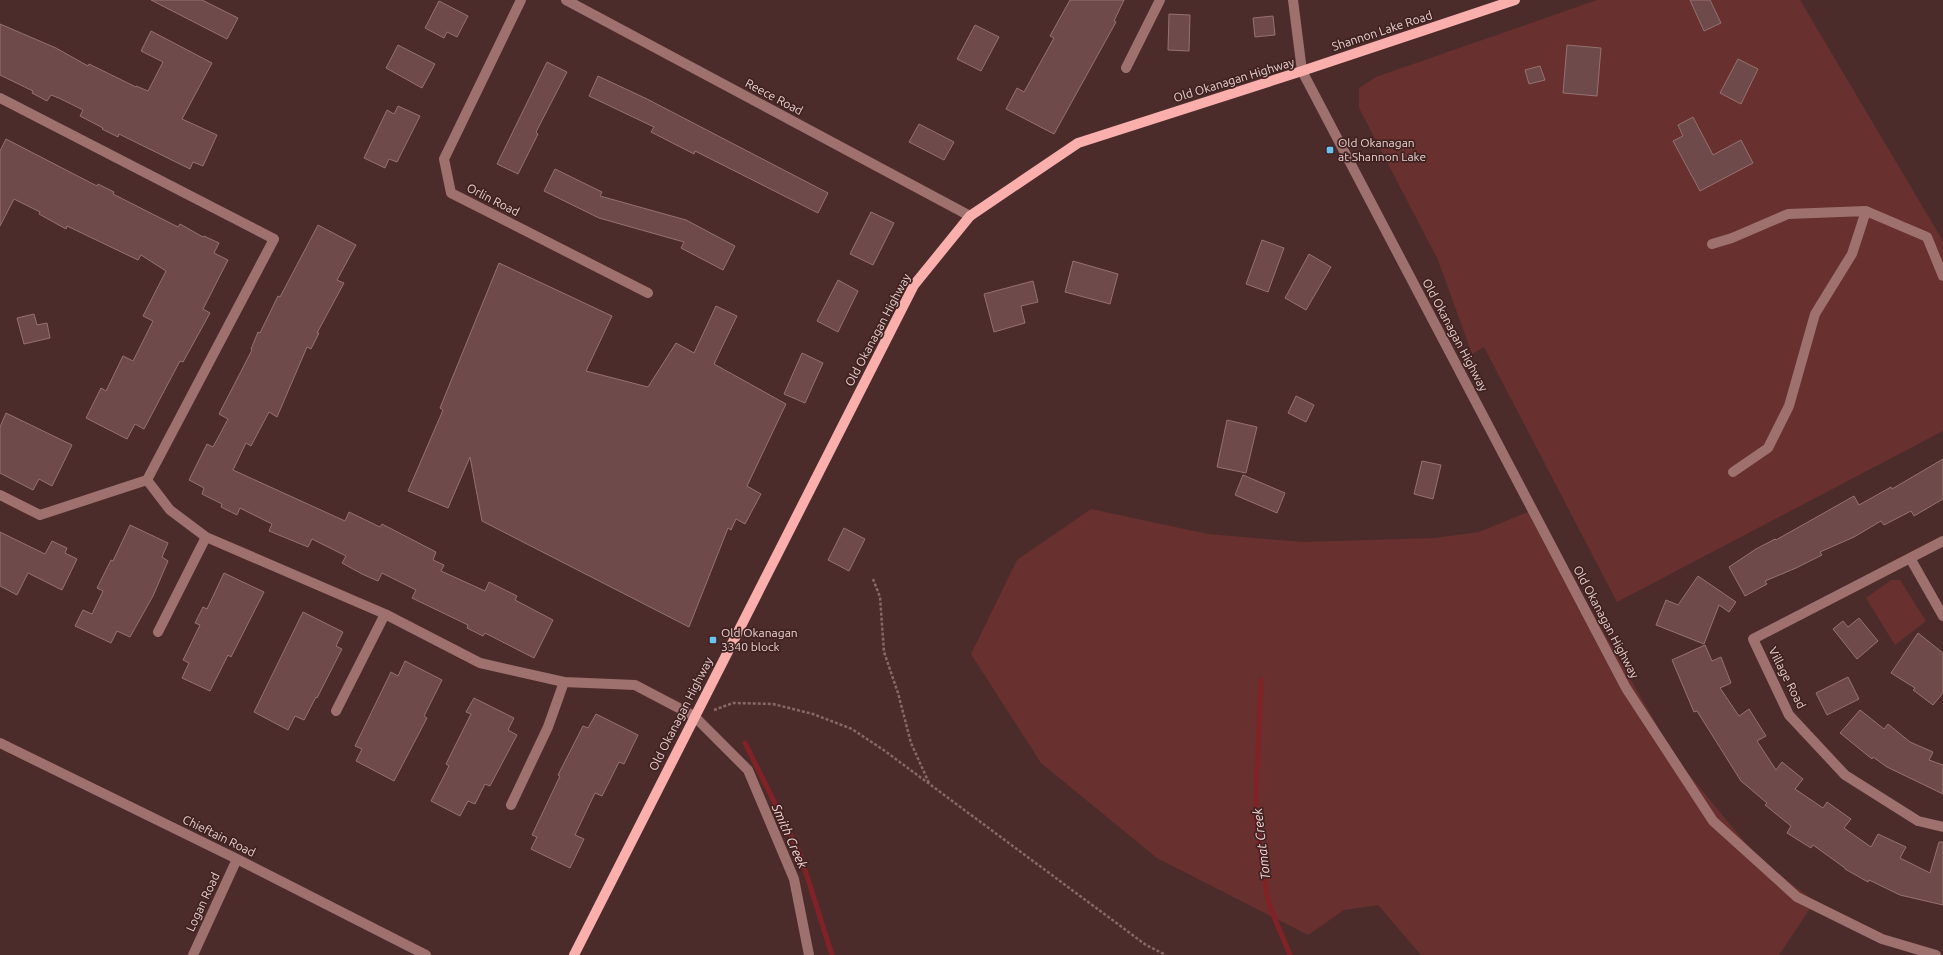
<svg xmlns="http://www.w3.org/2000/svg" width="1943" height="955" viewBox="0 0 1943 955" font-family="Ubuntu,sans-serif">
<rect width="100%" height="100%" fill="#4c2c2b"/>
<path fill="#68302f" d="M1597,0H1800L1943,241V431L1617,602L1484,347L1472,354L1438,260L1359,108V88L1376,77Z
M1091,509L1208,534L1303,542L1435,538L1479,532L1533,510L1677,760L1761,862L1815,901L1779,955H1421L1378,905L1344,910L1308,935L1157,858L1041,763L971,654L1017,560Z
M1891,580H1900L1926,621L1895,645L1866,598Z"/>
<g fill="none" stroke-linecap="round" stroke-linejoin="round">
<path stroke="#812227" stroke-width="5" d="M1261,680L1255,819L1269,905L1290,955
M745,743L800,854L832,955"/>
</g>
<path fill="#6e4b4a" stroke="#96716f" d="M151,0H202L238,18L227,39Z
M1070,0H1124L1114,21L1116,22L1054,134L1006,109L1017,88L1024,92L1054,38L1050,36Z
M1690,0H1710L1721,23L1704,31Z
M439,1L468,16L457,37L447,32L444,38L425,28Z
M1169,14L1190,15L1189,51L1168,50Z
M1273,16L1275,35L1255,37L1253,18Z
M0,24L56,48L88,66L89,64L136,87V86L148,91L163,62L141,51L151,31L212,63L182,119L217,135L203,166L193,162L190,169L119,134L118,137L102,129L103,128L80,116L83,110L59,98L51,95L47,101L32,93L33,91L0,75Z
M975,25L999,37L981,71L957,59Z
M398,45L435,64L422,88L386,68Z
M1567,45L1601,48L1597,96L1563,93Z
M1738,59L1758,69L1741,104L1720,93Z
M547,62L567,72L536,132L538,134L518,174L497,164Z
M1540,66L1545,80L1529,84L1525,70Z
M598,76L647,99L828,193L818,213L695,151L694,154L651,132L654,127L589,96Z
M398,106L420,116L397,162L389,159L385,168L364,158L387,110L394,114Z
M1693,117L1713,155L1741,140L1753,163L1700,191L1673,141L1683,136L1678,125Z
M919,124L954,142L944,160L909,142Z
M6,139L97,186L98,184L114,192L113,194L178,227L180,224L203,237L204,236L219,243L214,253L228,260L203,309L210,313L183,362L180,361L144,429L135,424L127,439L86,418L101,388L106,391L123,356L133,361L153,321L143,316L166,271L141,255L138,260L67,226L66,229L39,214L40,212L14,199L0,226V151Z
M555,169L602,192L600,196L686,220L735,246L723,270L681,248L684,242L599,218L544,191Z
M871,212L894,223L873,265L850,254Z
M318,225L356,245L337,280L344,283L317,333H319L311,349L307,347L277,417L269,412L251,446L246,443L233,470L345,521L349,512L380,527L382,524L436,552L433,560L444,565L441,571L485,591L489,582L517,596L515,600L553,620L534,658L485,633L483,636L467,628L468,625L412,598L416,590L382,573L378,581L362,574L342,563L346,556L312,539L308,547L269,531L272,524L240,508L237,515L221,507L222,504L202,494L204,488L189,480L207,444L213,447L228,419L219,414L252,350L251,349L258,332L260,333L278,296L280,297Z
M1262,240L1284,248L1268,292L1246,284Z
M1309,254L1331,267L1306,310L1285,298Z
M1073,261L1118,274L1110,304L1065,292Z
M499,263L612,316L586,371L648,387L676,343L694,353L716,306L737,316L714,364L786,404L747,486L761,494L745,524L736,519L731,530L728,528L689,627L482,521L470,457L448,508L408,491L443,410L440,408Z
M838,280L858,291L838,332L817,321Z
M1033,281L1038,302L1021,306L1025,323L994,332L984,294Z
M34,314L37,325L47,323L50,338L24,344L17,318Z
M802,353L823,363L805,403L784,394Z
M1296,396L1314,405L1306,422L1288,413Z
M6,413L72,445L52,486L39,479L33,490L0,473V427Z
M1227,420L1257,427L1246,473L1217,467Z
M1943,459V499L1914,516L1911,511L1884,525L1881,521L1854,537L1820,552L1822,555L1796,568L1765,581L1767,584L1745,596L1729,567L1756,549L1775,539L1776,540L1854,496L1859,505L1891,487L1892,489Z
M1422,461L1441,465L1433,499L1414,494Z
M1243,475L1285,493L1277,513L1235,495Z
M130,525L168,543L162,557L168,561L153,596L130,637L117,631L111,643L75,626L83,610L92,614L103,591L97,588L111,560L113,561Z
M844,528L865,539L849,571L828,560Z
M0,532L45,554L52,541L67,548L65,553L77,559L62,590L28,573L17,595L0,586Z
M224,573L264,592L231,657L228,655L210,691L182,678L189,663L183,660L200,625L195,623L203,607L207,609Z
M1698,576L1736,602L1729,612L1719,605L1704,644L1656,625L1666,600L1678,605Z
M303,612L343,632L336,646L342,649L317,698L316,697L304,720L295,716L288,730L254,712Z
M1859,618L1878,641L1857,659L1833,629L1843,621L1848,627Z
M1918,633L1943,653V693L1933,705L1913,690L1915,688L1891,673Z
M1705,645L1712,661L1721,657L1731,683L1720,688L1739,716L1749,709L1766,736L1757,741L1776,770L1782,762L1803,779L1795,789L1823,808L1827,802L1851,819L1844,828L1871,847L1878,834L1906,847L1900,858L1930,873L1939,842H1943V905L1900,895L1869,880L1868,882L1845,869V868L1813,845L1811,848L1787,833L1791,826L1765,805L1767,803L1741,781L1697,711L1694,712L1672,660Z
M405,661L442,680L424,716L427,718L394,781L356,761L362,749L355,746L391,672L398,676Z
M1848,677L1859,699L1827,715L1816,693Z
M474,698L514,718L508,730L517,735L490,786L485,784L475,804L468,801L460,816L431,801L449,766L446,764L471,714L466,712Z
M1860,710L1884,729L1888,724L1910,742L1933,752L1929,760L1943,765V794L1887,767L1873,757L1872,759L1840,733Z
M596,714L638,735L624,764L619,762L602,796L595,793L575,835L584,839L570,868L531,849L537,837L532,835L560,776L558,775L583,726L588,728Z"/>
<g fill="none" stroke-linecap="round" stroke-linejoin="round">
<path stroke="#856967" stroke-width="2.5" stroke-dasharray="3 2" stroke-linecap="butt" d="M873,579L880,597L884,652L898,693L911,743L929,783
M714,710L733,703L773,704L813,714L852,729L885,751L1146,945L1166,955"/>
<path stroke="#9e716e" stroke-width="10" d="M521,0L444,159L451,193L648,293
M566,0L970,216
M1293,0L1302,71L1626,688L1713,821L1797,897L1882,939L1936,955
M1126,68L1160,0
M0,98L274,239L147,480L40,515L0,495
M1712,244L1732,238L1788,214L1866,211L1927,237L1943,276
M1733,472L1768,448L1789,406L1815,314L1852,254L1866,211
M147,480L170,510L206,537L385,614L480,663L564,682L635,685L694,716L748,770L794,879L809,955
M1943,541L1753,639L1789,715L1845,775L1918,821L1943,827
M1910,558L1943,616
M158,632L206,537
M336,711L385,614
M0,743L237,859L426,955
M511,805L548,727L564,682
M193,955L237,859"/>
<path stroke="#faafac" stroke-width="10" d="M574,955L914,285L970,216L1078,143L1302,71L1515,0"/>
</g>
<g fill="#69c3f1" stroke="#412221" stroke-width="1.5">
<rect x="1326" y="146" width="8" height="8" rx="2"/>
<rect x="709" y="636" width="8" height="8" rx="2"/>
</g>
<g text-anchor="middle" stroke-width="3.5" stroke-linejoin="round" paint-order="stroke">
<g font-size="12" fill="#e7d2d0" stroke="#412221">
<text transform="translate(1382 31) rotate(-18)" y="4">Shannon Lake Road</text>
<text transform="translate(1234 80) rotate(-17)" y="4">Old Okanagan Highway</text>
<text transform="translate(774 97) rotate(28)" y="4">Reece Road</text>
<text transform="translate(493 200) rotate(27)" y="4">Orlin Road</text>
<text transform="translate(878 330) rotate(-62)" y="4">Old Okanagan Highway</text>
<text transform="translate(1455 335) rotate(62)" y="4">Old Okanagan Highway</text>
<text transform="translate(1606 622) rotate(62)" y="4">Old Okanagan Highway</text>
<text transform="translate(1787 678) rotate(63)" y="4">Village Road</text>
<text transform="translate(681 714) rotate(-63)" y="4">Old Okanagan Highway</text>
<text transform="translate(219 836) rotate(26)" y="4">Chieftain Road</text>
<text transform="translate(203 902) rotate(-65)" y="4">Logan Road</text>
</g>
<g font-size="12" fill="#e7d2d0" stroke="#412221" text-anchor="start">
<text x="1338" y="147">Old Okanagan<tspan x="1338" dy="14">at Shannon Lake</tspan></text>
<text x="721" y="637">Old Okanagan<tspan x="721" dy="14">3340 block</tspan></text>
</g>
<g font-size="13" font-style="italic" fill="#f4d7d5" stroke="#412221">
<text transform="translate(790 836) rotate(66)" y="5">Smith Creek</text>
<text transform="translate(1261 844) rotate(-97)" y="5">Tomat Creek</text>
</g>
</g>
</svg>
